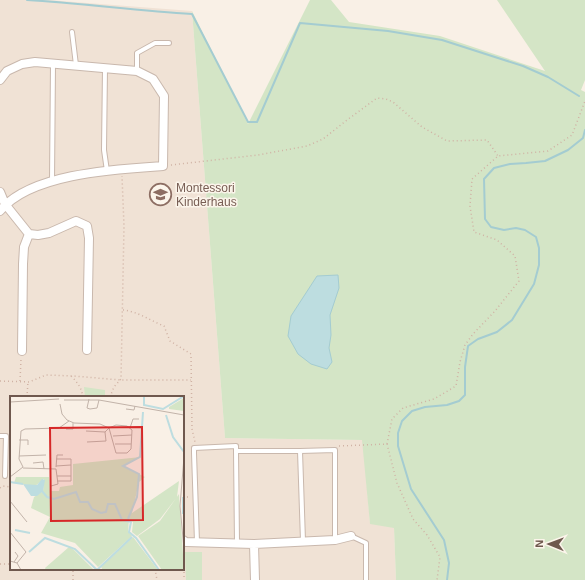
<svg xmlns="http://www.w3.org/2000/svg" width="585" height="580" viewBox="0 0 585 580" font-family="Arial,sans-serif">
<rect width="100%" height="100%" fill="#f9f0e6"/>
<path fill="#f0e2d5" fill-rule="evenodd" d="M0,0H48L192,11L225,438L363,440L370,523L394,527L396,580H0ZM11,397H183V569H11Z"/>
<path fill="#d4e5c6" d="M310,0H331L349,22L440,36L545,71L497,0H585V80L581,90L585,92V580H396L394,528L370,524L362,440L225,438L192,11L248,124Z
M84,387L105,390V397H85Z
M185,552H202V580H186Z"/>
<path fill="#bddde0" stroke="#a4ccd1" d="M338,275L339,288L330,315L331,335L329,348L332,362L327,369L311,364L298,354L288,336L291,316L317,276Z"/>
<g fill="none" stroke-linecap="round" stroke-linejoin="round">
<path stroke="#a4ccd1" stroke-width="2" d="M27,0C82,3 137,11 192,14L248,122H257L300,23L388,31L442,40L523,66L548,77L579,96
M447,580L449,563L444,540L411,489L398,446V433L402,421L412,411L425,407L447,405L459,401L465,395V367L468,346L478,339L497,332L512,320L534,284L539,265V248L536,237L525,230L516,228L504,230L491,227L485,219L484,179L494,168L510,164L526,163L545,161L568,150L583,138L585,130"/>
<defs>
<path id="service" d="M72,32L76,65
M105,68L104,150L107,171
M137,71V53L155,43H169
M52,181L53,64
M0,436H6L5,476
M351,536L366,543V580
M303,541L300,451L335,450V540
M197,542L194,453V448L236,446V451
M237,543L236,451H300"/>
<path id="minor" d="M0,80L7,71L22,64L35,62L137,71L153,79L164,96L163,166C118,169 30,173 0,211
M0,192L5,204L29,234L24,247L23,264L22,351
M29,234L38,235L49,233L76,221L87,226L89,238L87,350
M183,540L186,542L254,544
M255,580L254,544L335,540L351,536"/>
</defs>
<use href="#service" stroke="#c9b8ad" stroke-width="6"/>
<use href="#minor" stroke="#c9b8ad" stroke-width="10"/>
<path stroke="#d0b2a4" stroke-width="1.5" stroke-dasharray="1 3" stroke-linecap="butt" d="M171,165L258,155L307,146L323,139L347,120L377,98L386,99L393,102L422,127L447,141L487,140L498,156
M123,310C137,311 151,321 164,326L170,341L191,354L192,429L195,442
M71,376C78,383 81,387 83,397
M0,381L29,382L46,375L74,376L120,380H191
M20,381L21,359
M27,397L28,381
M110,397L114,387L121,379L124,226L122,176
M387,444L392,419L403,408L434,399L456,386L460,362L465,345L473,334L495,311L519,281L515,256L497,240L474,232L470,206L472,179L498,156L548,151L572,135L585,101
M339,446L387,444L397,483L413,519L427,535L440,557L437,580
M0,488L3,486L11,487
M183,497H189
M184,548V580
M0,564H11
M155,569L157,580
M73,580V569"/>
<use href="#service" stroke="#fff" stroke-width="4"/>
<use href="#minor" stroke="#fff" stroke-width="8"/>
</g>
<defs>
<symbol id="school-ring" viewBox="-11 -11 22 22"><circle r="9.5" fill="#fcf5eb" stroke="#8d6e63" stroke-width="1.5"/><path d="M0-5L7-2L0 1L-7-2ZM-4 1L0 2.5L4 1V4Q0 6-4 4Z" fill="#8d6e63"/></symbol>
</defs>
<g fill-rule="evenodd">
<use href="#school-ring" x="148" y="182" width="25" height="25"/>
</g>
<g text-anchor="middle" stroke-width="3" stroke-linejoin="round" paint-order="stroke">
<g font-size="12" fill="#785e54" stroke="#fcf5eb" text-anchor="start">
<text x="176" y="192">Montessori<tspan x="176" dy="14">Kinderhaus</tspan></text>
</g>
</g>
<g transform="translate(10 396)">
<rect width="174" height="174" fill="#f9f0e6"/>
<path d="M174,2V15L159,13V11ZM131,61L113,70L135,81L129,86L122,117L169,85L167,101L150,123L127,140L122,136L123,126L119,123L118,136L122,140L88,171L65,147L31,137L40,121L21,112L24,101L33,95L34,83L25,90L4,87L6,81H39L40,95H49L50,91L63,89V68ZM169,98L174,174H152L128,140L150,125ZM123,141L148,174H93L91,171ZM59,151L64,154L84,174H36L35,172Z" fill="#d4e5c6"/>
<path d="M32,83L35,84L33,95L27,100H21L13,88L27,89Z" fill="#bddde0"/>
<path fill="none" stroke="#bddde0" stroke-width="2" d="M134,0V9L153,13L174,0M156,19L163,41L174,56M0,86L13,88M32,95L37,101L44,103L66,96L70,106H78L82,113L91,117L96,116L98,108H105L112,124L121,126L119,136L126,142L149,174M173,101V118M118,123L127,101L129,78L113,70L130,61L133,16M5,134L20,137M19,156L35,142L65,153L87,174M87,174L122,141"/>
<path fill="none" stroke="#c2b3a9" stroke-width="1" d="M79,3L77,12L80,13L87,12L89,4M54,4H89L174,19M0,6L49,3M50,8L52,18L57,24L64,27L90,28L99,32L106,57H117L121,53L122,34L117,30L106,29L99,32L95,36L76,35M116,13L124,14L125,10M120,32L123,23H129M56,33H63V27M103,40L122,39M9,44H18V49M77,46L96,45L95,36M105,48H121M9,60L36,59M174,61L170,110L174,153M46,63H61V69M23,67L33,66L34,73M46,70L61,69V80M46,71L47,59H53M13,72L46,73L48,88L41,90M47,80H61V85H47M0,81L13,71L9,63L11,35L15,33L49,32L59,25M0,105L17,126M0,136L16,156L7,167M0,165L7,167L11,174M4,166L8,160L5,156"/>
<path fill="#d62828" fill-opacity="0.15" stroke="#d62828" stroke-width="2" d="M132,31L133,124L41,125L40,32Z"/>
<rect width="174" height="174" fill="none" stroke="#6f584e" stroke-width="2"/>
</g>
<g transform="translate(549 544) rotate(271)" stroke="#fcf5eb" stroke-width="3" paint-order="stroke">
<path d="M0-3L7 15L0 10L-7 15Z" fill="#6f584e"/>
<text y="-6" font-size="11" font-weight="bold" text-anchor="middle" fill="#6f584e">N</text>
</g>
</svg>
